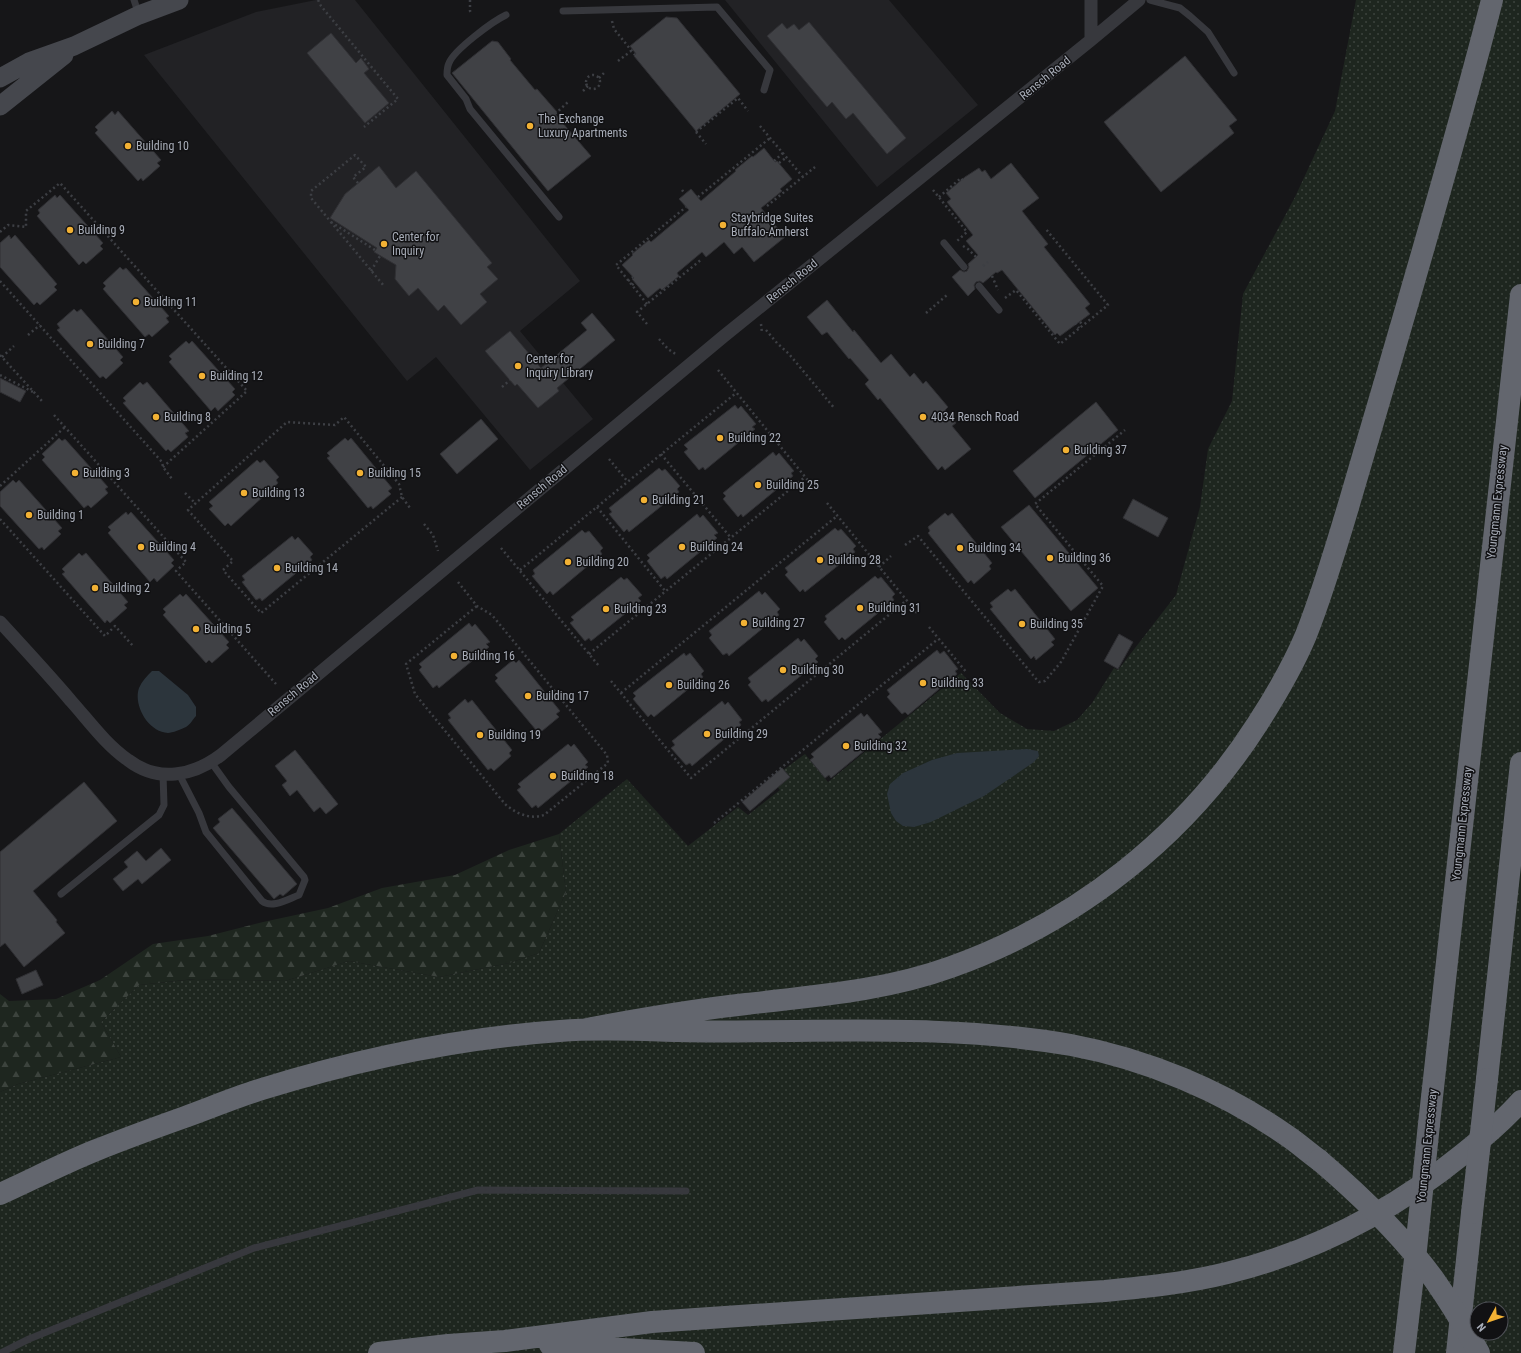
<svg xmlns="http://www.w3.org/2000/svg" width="1521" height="1353" viewBox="0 0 1521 1353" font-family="'Roboto Condensed',sans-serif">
<defs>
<pattern id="grass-dots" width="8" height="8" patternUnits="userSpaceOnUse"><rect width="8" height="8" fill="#1e261f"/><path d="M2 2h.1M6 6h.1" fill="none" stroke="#3c433d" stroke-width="1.8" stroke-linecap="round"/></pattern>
<pattern id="forest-firs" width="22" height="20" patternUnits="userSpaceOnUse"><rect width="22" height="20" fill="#1e261f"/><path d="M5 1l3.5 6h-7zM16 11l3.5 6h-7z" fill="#3c433d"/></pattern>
</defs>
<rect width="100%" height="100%" fill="#161618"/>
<path fill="#222225" d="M316,0H355L580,281L520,331L593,419L530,470L436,357L407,381L144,55L256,12Z
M725,0H889L978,105L877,187Z"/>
<path fill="url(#grass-dots)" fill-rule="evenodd" d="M1356,0H1521V1353H0V1092L18,1084L121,1057L101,1022L139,985L196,979L285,981L349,961L439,977L509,963L539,953L566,892L559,834L627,779L688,846L738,807L748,815L780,790L771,779L805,754L828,782L961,673L1000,713L1027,729L1054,731L1077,720L1092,703L1114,668L1118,670L1176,595L1200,507L1208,449L1232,401L1243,294L1295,197L1335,111ZM1477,1309H1501V1333H1477Z"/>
<path fill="url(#forest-firs)" d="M559,834L566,892L539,953L509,963L439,977L349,961L285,981L194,979L139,985L101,1022L121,1057L18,1084L0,1092V994L9,1001L56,999L100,980L153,944L208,936L263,922L328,908L382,888L455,875L509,850Z"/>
<path fill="#2c353c" d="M152,671H159L188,695L196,707V716C193,719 190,725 186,727C182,729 172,733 168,733C148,732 133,705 139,688C142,681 147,676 152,671Z
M1027,749L1038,751L1039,756L1034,762L984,796L931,822L914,827L903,826L896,821L891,813L887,794L890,784L903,773L932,760L957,753Z"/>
<path fill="#404145" stroke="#303034" d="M666,17L677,18L740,94L696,131L634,56L636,54L630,46Z
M809,22L906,138L887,154L853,113L846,119L832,102L827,107L767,36L782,23L787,29L794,24L799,30Z
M331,33L356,63L361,58L369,69L364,73L389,103L365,123L307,53Z
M492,41L498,42L511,59L510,60L535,90L537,89L557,112L555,114L591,156L548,191L452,73Z
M1185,56L1237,120L1229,126L1234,133L1161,192L1104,122Z
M112,111L115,115L118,111L161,160L157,163L160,166L143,181L141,178L138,181L95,133L98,130L95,127Z
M764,148L775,162L777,161L792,179L780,189L782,191L761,208L785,237L754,262L742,247L734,254L724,242L706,257L702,252L677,273L679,276L662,290L660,288L648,298L632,279L634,278L622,265L633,255L632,254L649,240L651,242L689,210L679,199L691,189L701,201L736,171L735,170L752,156L753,157Z
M1011,163L1039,198L1022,211L1048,244L1044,247L1090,304L1085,308L1090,314L1060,336L1057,333L1055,335L1002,270L997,273L996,272L983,283L980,281L976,282L974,285L975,289L968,296L952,277L960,270L964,272L967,271L969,267L968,264L978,255L966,241L973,235L947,202L951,199L946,193L965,177L979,168L982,172L985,170L991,179Z
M379,166L396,188L416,171L492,263L487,267L498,279L480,294L487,302L461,325L444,305L438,311L418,288L409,296L395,279L396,265L374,252L377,248L330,218L345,194Z
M55,195L57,198L60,195L103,243L100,246L103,249L86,264L83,261L79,265L37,216L40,213L38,210Z
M9,235L11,239L15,235L57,284L54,287L57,290L40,305L37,302L34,305L0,267V243Z
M120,267L123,270L126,268L169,316L166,318L169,322L152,337L149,334L145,337L103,289L106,286L103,283Z
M827,300L853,332L854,330L881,363L891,354L910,377L914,373L923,384L926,381L948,407L945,410L956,423L952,426L971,449L945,470L942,466L938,470L880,398L878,400L865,384L869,380L850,358L849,359L827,332L822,335L807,317Z
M74,309L77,312L81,309L123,357L120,360L123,363L106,379L103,376L100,378L57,330L60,328L57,324Z
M592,313L615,340L557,388L559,391L538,408L517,384L515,386L485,351L510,331L541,368L587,330L581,323Z
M186,341L189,344L192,341L235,389L232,392L235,395L218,411L215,407L211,411L169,362L172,359L169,356Z
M0,378L26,391L20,402L0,392Z
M140,382L143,385L147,382L189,431L185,433L188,437L171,452L168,449L166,451L123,403L126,401L123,398Z
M1096,402L1118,430L1035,498L1013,471Z
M735,405L738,409L741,406L756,424L752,427L755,429L705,470L703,467L699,470L684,452L688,449L684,445Z
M481,419L498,439L457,474L440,454Z
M59,438L62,441L65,439L108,487L105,489L108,493L91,508L88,505L84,508L42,460L45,457L42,454Z
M345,438L348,441L351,438L392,488L388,491L391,494L373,509L371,506L368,508L327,458L330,456L327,453Z
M773,452L776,456L779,453L794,471L791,473L793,476L743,517L741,514L738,517L723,499L726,496L723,493Z
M257,460L260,463L264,460L279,477L276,480L278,483L231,526L228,523L225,526L209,509L213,506L209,502Z
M659,468L662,471L665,469L680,486L677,489L679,492L629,532L627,529L624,532L609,514L612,512L609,508Z
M13,480L16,483L19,480L62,528L58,531L61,534L44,550L42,547L39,549L0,506V492Z
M1133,499L1168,518L1158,537L1123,518Z
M1029,505L1098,588L1071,611L1001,527Z
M126,512L128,515L131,512L174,560L171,563L174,566L157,582L154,578L150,582L108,533L111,530L108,527Z
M945,513L948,516L952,513L992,563L989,566L991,569L974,584L971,580L968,583L928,533L930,531L928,527Z
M697,514L700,518L703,515L718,533L714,535L717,538L667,579L665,576L661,579L647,561L650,558L647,555Z
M835,528L838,531L841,529L856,546L853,549L855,552L805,592L803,589L800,592L785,575L788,572L785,568Z
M582,530L585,533L589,531L603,548L600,551L602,554L553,595L550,591L547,594L532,576L535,574L533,570Z
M292,536L295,540L298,537L313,554L310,557L312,560L262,601L260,598L256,600L242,582L245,580L242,576Z
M79,553L82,556L86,553L128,602L124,605L127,608L110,623L107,620L105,623L62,574L65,572L62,569Z
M875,576L878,579L881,577L895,594L892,597L894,600L845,640L842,637L839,640L824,622L827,619L825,616Z
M621,577L624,580L627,578L642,595L638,598L641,601L591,641L589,638L585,641L570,623L574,620L571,617Z
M1008,589L1011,592L1015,589L1055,639L1051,642L1054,645L1036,660L1034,656L1031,659L990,609L993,607L990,603Z
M759,591L762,595L765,592L780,609L777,612L779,615L729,656L727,653L723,655L709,638L712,635L709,631Z
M180,594L183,597L186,594L229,642L226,645L229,648L212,663L209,660L206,663L163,615L166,612L163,609Z
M469,623L472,627L475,624L490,642L486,644L489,647L439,688L437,685L433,688L419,670L422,667L419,664Z
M1119,634L1133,642L1118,669L1104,661Z
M798,638L801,642L804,639L818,656L815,659L818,662L768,702L766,699L762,702L748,685L751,682L748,678Z
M937,650L940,654L944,651L958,669L955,671L957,674L908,715L905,712L902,714L887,697L890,694L887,690Z
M684,653L686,656L690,653L704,671L701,674L703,677L654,717L651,714L648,717L633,699L636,696L633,693Z
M513,660L516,663L519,660L560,711L556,714L559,717L542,731L539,728L536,730L495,681L498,678L495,675Z
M465,699L468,703L472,700L512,750L509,753L511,756L494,771L491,768L488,770L448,720L451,718L448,714Z
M722,701L725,705L728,702L742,720L739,722L741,725L692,766L690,763L686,765L671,748L675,745L672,741Z
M861,713L864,717L867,714L882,732L878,734L881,737L831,778L829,775L825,778L810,760L814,757L811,754Z
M568,744L571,747L574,744L588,762L585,765L588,767L538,808L536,805L532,808L517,790L521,787L518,784Z
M295,750L338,804L326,814L320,807L314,812L297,790L290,796L282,785L287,781L275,766Z
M782,768L790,777L750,811L742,802Z
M84,782L117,821L33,891L57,920L56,922L65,933L24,967L5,943L0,947V852Z
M232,808L297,884L283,896L280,894L274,899L213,828L220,822L218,819Z
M161,848L171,860L142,884L138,879L123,891L113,879L128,867L124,862L137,851L146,861Z
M36,970L43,985L22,994L16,979Z"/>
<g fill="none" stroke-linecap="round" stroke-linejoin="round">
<path stroke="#3d3f44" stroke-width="2.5" stroke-dasharray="2 3" stroke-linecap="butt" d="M318,0L321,6L398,99L364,127
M470,0V11L472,14
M612,21L614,29L635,55
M618,61L631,51
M586 82a7 7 0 1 1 14 0a7 7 0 1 1-14 0Z
M599,78L604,73
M583,91L588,86
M555,114L568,102
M760,126L803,177
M696,132L738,98L748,111
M696,132L706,144
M774,161L783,153
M779,163L787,157
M358,183L353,177L366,167L355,155L311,191V198L384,286
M682,190L685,194
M933,190L967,232L957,241
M698,197L770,138
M939,197L961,178L963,181
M767,206L815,167
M331,222L375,250
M0,232L8,225L26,227V211L60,183L247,391L163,467
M963,246L968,249L976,257
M983,266L988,262
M371,271L380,256
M992,276L998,290
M0,281L162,462L163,467L172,479
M628,281L633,277
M632,285L635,282
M1005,298L1016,290L1060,344L1108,305L1045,228
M647,304L616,265L686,207
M926,313L947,295
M1080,322L1083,325
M1075,323L1079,328
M647,324L637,312L702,259
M761,324L762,333
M766,330L777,343L789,354L835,409
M28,335L40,325
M659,339L668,349L677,355
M0,355L42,401
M2,357L14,346
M718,370L815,489
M0,375L33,392
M502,387L510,380
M54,415L186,562L176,571L276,684
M661,454L731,538
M609,459L628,482
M0,486L65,427
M185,493L196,504
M402,497L261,613L223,570L233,561L188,510L287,422L335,425L344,417L399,484L402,497L410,508
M827,503L917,613
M597,507L666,592
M0,519L105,636L115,626L134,647
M424,524L433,535L438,551
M905,545L918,536L1037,680L1039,682L1045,681L1061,662L1103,586L1035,504L1125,430
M501,548L599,666
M879,567L891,556
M520,570L736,393
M458,582L477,606L492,615L607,755L608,763L544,815C530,820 515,813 505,804L415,694L406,664L477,606
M929,627L967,673
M589,654L805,477
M611,681L691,778L907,600
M621,693L837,516
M714,823L938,639"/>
<path stroke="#37383d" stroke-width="7" d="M134,0L139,15
M1150,0L1180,8L1190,16L1208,32L1234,73
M563,11L717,7L770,70L764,90
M506,15C493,21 454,50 449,63C447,67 447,71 447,75L466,99L470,109L559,217
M944,243L964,267
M979,286L999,310
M179,774L199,813L206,832L262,901C272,909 288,899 299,895L305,880L304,877L229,787L211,762
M61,894L159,815L164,805L163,774
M1,1353L29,1339L254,1248L478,1190L686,1191"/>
<path stroke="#37383d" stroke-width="13" d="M1091,40V0
M0,622C24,648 48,674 71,701C89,721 106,745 128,760C158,783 193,776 221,755L724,336L1091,40L1139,0"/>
<path stroke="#45474d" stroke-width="19" d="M0,78L29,62L74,46L139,15L179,0
M0,106L64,55"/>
<path stroke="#63666e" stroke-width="22" d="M587,1029C640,1019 693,1010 746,1004C815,996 885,991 951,967C1077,922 1186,836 1258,723C1276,695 1293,666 1306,635C1323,592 1336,548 1349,504C1362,459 1375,415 1388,371C1424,247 1460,125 1492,0
M1487,1079L1521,763
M1429,1124L1521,295
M0,1194C31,1180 62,1164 94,1151C124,1139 154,1128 185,1117C210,1108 236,1097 262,1089C359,1059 460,1038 560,1031C599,1028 639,1030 678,1031C717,1032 756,1031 795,1031C887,1030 980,1029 1071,1045C1146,1059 1223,1091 1286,1135C1298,1143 1308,1152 1319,1160
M550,1345L694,1353
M379,1353L448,1345L505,1341L652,1322L1105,1291C1146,1287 1187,1283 1227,1273C1314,1252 1394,1210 1463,1154C1483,1138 1504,1120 1521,1101
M1404,1353L1415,1259
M1457,1353L1472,1213"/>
<path stroke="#63666e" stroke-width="22" d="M1319,1160C1360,1195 1401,1234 1433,1278C1450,1302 1465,1327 1479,1353
M1472,1213L1487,1079
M1415,1259L1429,1124"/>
</g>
<g fill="#f2b134" stroke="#111113" stroke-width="1.5">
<circle cx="530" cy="126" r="4"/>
<circle cx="128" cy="146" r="4"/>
<circle cx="723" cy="225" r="4"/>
<circle cx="70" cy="230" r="4"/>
<circle cx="384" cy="244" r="4"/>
<circle cx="136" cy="302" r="4"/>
<circle cx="90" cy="344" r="4"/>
<circle cx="518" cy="366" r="4"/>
<circle cx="202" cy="376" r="4"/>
<circle cx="156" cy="417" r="4"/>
<circle cx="923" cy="417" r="4"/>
<circle cx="720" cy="438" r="4"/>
<circle cx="1066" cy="450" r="4"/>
<circle cx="75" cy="473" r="4"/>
<circle cx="360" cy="473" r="4"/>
<circle cx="758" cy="485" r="4"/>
<circle cx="244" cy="493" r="4"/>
<circle cx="644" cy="500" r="4"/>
<circle cx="29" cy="515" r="4"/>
<circle cx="141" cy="547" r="4"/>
<circle cx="682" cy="547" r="4"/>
<circle cx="960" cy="548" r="4"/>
<circle cx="1050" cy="558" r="4"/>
<circle cx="820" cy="560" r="4"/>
<circle cx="568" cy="562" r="4"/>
<circle cx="277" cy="568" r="4"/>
<circle cx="95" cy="588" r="4"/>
<circle cx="860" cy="608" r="4"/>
<circle cx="606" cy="609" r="4"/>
<circle cx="744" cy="623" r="4"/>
<circle cx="1022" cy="624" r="4"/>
<circle cx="196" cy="629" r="4"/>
<circle cx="454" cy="656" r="4"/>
<circle cx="783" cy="670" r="4"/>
<circle cx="923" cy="683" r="4"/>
<circle cx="669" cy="685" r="4"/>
<circle cx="528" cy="696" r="4"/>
<circle cx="707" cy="734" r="4"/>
<circle cx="480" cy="735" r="4"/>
<circle cx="846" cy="746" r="4"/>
<circle cx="553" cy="776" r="4"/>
</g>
<g text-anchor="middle" stroke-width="3" stroke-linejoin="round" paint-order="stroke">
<g font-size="12" fill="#a8adb8" stroke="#111113">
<text transform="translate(1045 78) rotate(-39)" y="4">Rensch Road</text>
<text transform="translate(792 281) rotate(-39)" y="4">Rensch Road</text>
<text transform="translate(542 487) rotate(-40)" y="4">Rensch Road</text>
<text transform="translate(1497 502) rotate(-84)" y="4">Youngmann Expressway</text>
<text transform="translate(293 694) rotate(-40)" y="4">Rensch Road</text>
<text transform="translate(1462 824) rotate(-84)" y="4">Youngmann Expressway</text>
<text transform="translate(1427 1146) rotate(-84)" y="4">Youngmann Expressway</text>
</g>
<g font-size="12" fill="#a8adb8" stroke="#111113" text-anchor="start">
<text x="538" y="123">The Exchange<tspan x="538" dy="14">Luxury Apartments</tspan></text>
<text x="136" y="150">Building 10</text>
<text x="731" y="222">Staybridge Suites<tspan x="731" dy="14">Buffalo-Amherst</tspan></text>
<text x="78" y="234">Building 9</text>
<text x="392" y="241">Center for<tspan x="392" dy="14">Inquiry</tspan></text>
<text x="144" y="306">Building 11</text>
<text x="98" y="348">Building 7</text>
<text x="526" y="363">Center for<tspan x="526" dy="14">Inquiry Library</tspan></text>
<text x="210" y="380">Building 12</text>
<text x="164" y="421">Building 8</text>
<text x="931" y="421">4034 Rensch Road</text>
<text x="728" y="442">Building 22</text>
<text x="1074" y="454">Building 37</text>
<text x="83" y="477">Building 3</text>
<text x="368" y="477">Building 15</text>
<text x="766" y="489">Building 25</text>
<text x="252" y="497">Building 13</text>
<text x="652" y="504">Building 21</text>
<text x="37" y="519">Building 1</text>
<text x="149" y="551">Building 4</text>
<text x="690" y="551">Building 24</text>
<text x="968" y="552">Building 34</text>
<text x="1058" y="562">Building 36</text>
<text x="828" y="564">Building 28</text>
<text x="576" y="566">Building 20</text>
<text x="285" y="572">Building 14</text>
<text x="103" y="592">Building 2</text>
<text x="868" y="612">Building 31</text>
<text x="614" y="613">Building 23</text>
<text x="752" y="627">Building 27</text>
<text x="1030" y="628">Building 35</text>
<text x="204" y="633">Building 5</text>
<text x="462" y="660">Building 16</text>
<text x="791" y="674">Building 30</text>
<text x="931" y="687">Building 33</text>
<text x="677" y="689">Building 26</text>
<text x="536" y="700">Building 17</text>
<text x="715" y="738">Building 29</text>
<text x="488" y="739">Building 19</text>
<text x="854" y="750">Building 32</text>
<text x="561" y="780">Building 18</text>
</g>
</g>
<g transform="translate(1489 1321) rotate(230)"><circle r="19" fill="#111113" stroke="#4d4f55"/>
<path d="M0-3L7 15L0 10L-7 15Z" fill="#f2b134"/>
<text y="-6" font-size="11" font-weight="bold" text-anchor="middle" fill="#a8adb8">N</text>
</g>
</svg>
